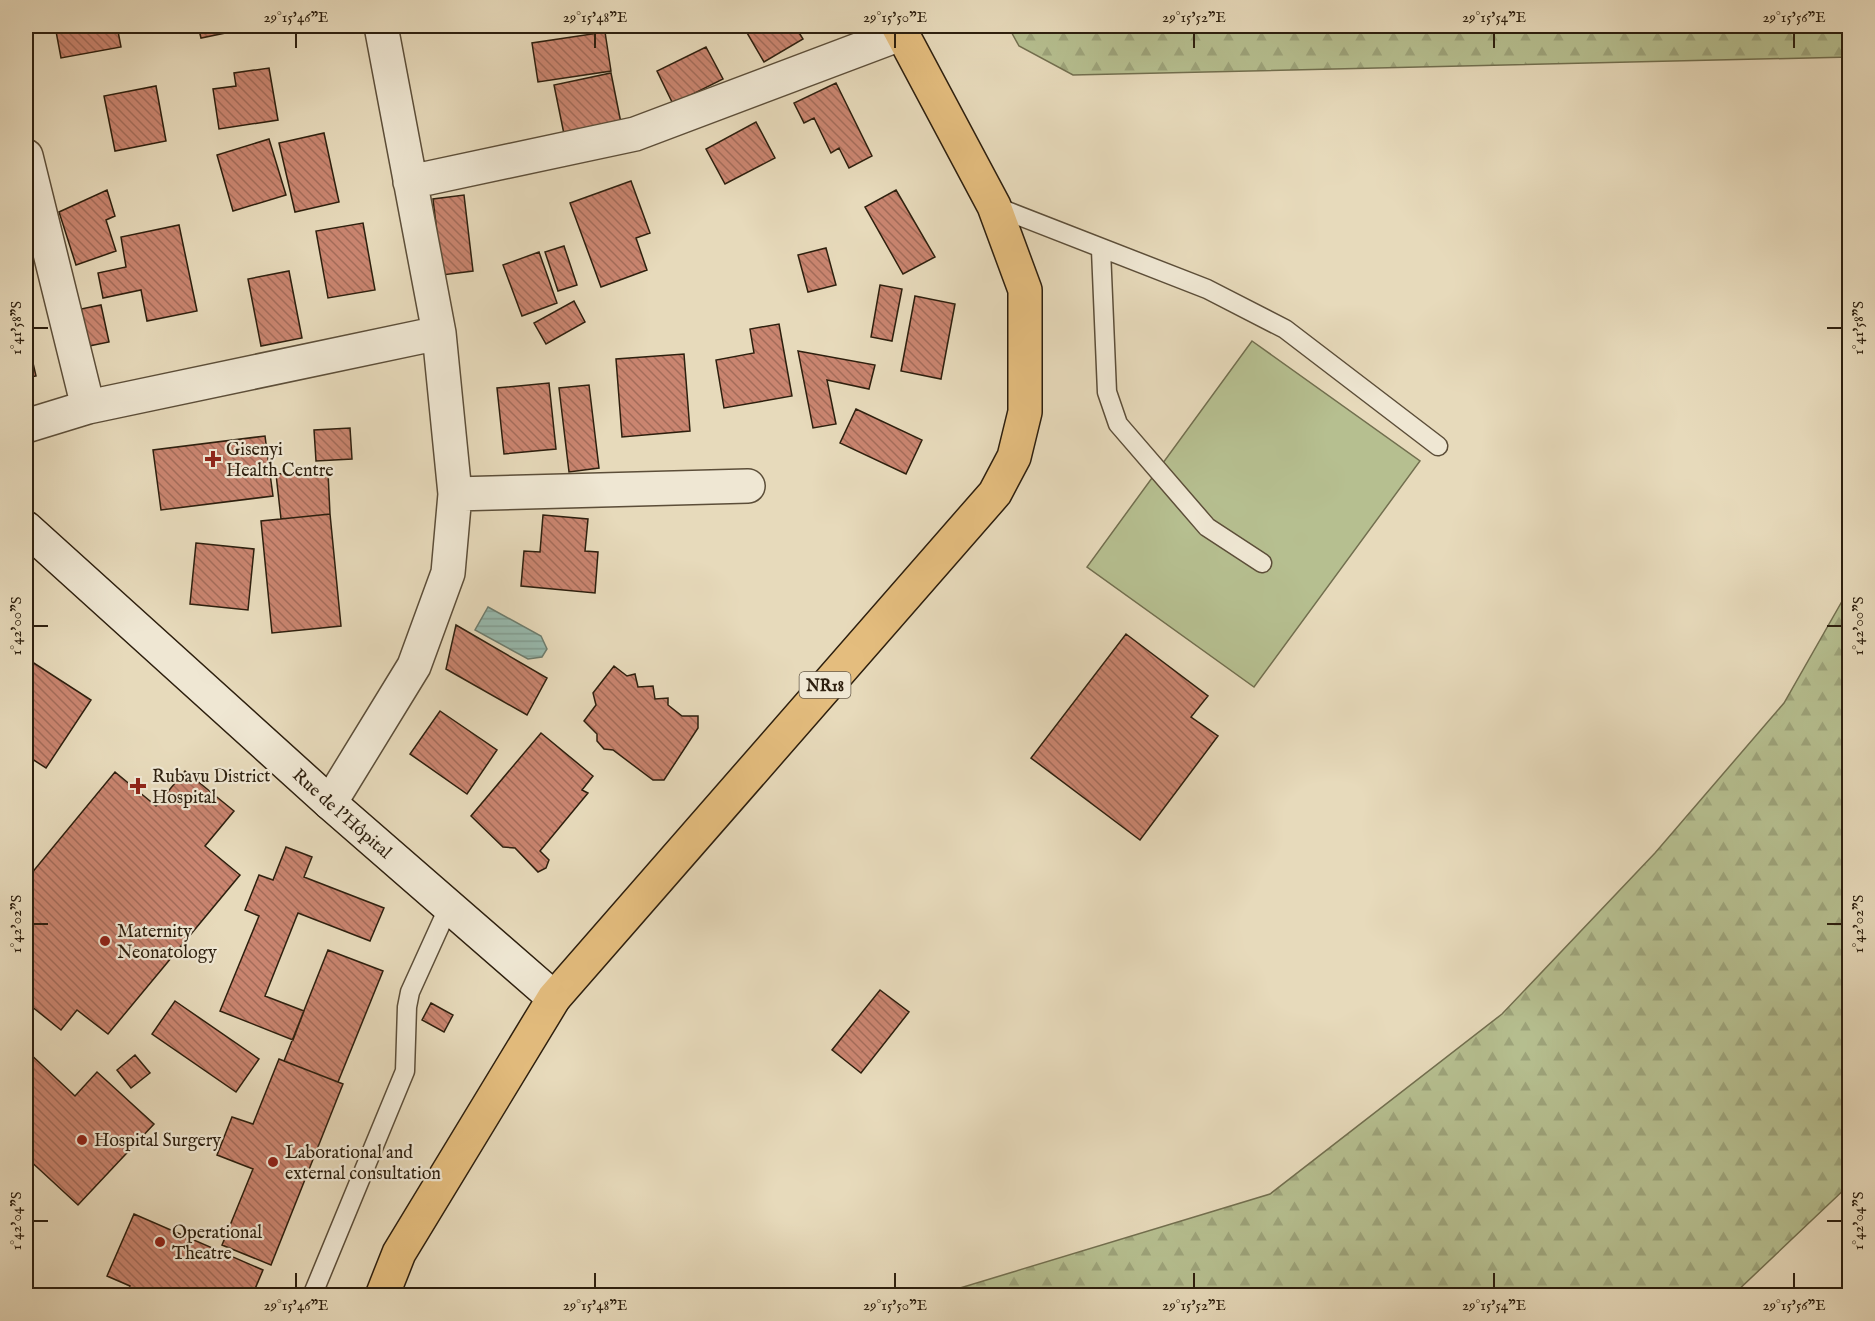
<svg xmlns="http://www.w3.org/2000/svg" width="1875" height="1321" viewBox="0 0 1875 1321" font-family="'IM FELL English',serif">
<defs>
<pattern id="forest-firs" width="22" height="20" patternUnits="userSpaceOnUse" patternTransform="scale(1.5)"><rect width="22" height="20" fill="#b6bf90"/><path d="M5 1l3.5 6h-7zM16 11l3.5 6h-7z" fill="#9da47b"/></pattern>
<pattern id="water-rules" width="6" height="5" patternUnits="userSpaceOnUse" patternTransform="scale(1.5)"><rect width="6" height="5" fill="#97bbb0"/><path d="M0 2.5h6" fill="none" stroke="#82a096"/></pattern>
<pattern id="building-back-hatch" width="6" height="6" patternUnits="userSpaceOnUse" patternTransform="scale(1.5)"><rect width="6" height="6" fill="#ca8570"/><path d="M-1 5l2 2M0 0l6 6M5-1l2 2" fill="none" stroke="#a46c5a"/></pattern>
</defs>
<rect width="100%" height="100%" fill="#e7dabb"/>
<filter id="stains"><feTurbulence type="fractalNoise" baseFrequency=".00333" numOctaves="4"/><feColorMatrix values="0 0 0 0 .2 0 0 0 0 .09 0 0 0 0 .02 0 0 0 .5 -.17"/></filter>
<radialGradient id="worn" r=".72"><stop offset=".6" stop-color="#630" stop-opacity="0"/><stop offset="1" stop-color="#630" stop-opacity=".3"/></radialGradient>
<path fill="#b6bf90" stroke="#726f4f" stroke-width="1.5" d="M1252,341L1420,461L1254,687L1087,567Z"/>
<path fill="url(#forest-firs)" stroke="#726f4f" stroke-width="1.5" d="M1008,26H1849L1850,57L1073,75L1019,46Z
M1849,589V1185L1733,1295H911H937L1270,1194L1502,1014L1655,853L1784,703Z"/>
<path fill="url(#water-rules)" stroke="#6d7d6f" stroke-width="1.5" d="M488,607L541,636L547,649L542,657L528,659L475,630Z"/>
<path fill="url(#building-back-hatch)" stroke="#2d1f0e" stroke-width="1.5" d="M55,26H117L121,47L61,58Z
M198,26H255V27L201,38Z
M743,26H795L803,39L764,62Z
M605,32L611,71L538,82L532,43Z
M706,47L723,79L673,104L657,71Z
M269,68L278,120L219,129L213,89L236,86L234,73Z
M611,73L621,123L564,134L554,85Z
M836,83L872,156L849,168L839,148L831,153L814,118L804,123L794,103Z
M156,86L166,141L115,151L104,96Z
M756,122L775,158L725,184L706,149Z
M324,133L339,202L295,212L279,143Z
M269,139L286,195L233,211L217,155Z
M631,181L650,233L636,238L647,270L601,287L570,203Z
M107,190L115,216L106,220L116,251L76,265L59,212Z
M896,190L935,257L903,274L865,207Z
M464,195L473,271L442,275L433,199Z
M363,223L375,290L328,298L316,231Z
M179,225L197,311L147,321L141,290L103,298L98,273L126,267L121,237Z
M564,246L577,285L558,291L545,252Z
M826,248L836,285L808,292L798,255Z
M539,252L557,303L522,316L503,265Z
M289,271L302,338L261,346L248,279Z
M880,285L902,289L892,341L871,337Z
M915,296L955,304L941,379L901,371Z
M574,301L585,322L546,344L534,323Z
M101,305L109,342L84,347L76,310Z
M779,324L792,396L724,408L716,360L754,353L750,329Z
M26,333L36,376L26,378Z
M798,351L875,365L869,389L827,380L836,424L813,428Z
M684,354L690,431L622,437L616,359Z
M549,383L556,449L504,454L497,388Z
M589,385L599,468L569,472L559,388Z
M856,409L922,440L906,474L840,443Z
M350,428L352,459L316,461L314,430Z
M265,436L273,496L161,510L153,450Z
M328,472L330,514L281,519L276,474Z
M330,514L341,626L272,633L261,521Z
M543,515L588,519L585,551L598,552L595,593L521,586L524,551L540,552Z
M196,543L254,549L248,610L190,604Z
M456,625L547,678L527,715L446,669Z
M1126,634L1208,696L1191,717L1218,736L1140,840L1031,758Z
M26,658L91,700L46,768L26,755Z
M614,666L627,676L635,674L638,687L653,686L655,699L668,698V705L682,716H698V728L664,780H653L613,750L604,749L597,741V734L584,721L596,705L593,693Z
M440,711L497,750L467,794L410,754Z
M541,733L593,776L582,790L588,793L540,851L549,860L546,868L538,872L515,848L503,847L471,816Z
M185,771L234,811L205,846L240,875L108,1034L77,1010L61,1030L26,1002V880L115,772L156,806Z
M286,847L312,857L304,877L384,908L370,941L298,913L265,996L304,1011L293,1040L220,1011L259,916L245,910L259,875L273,880Z
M328,950L383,971L338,1082L284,1061Z
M880,990L909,1012L861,1073L832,1050Z
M175,1001L259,1059L236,1092L152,1034Z
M431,1003L453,1015L444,1032L422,1020Z
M26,1050L75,1096L97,1072L154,1124L78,1205L26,1157Z
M135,1055L150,1073L131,1088L117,1070Z
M279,1059L343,1084L271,1265L222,1245L253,1169L217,1155L232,1117L253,1124Z
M134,1214L263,1270L252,1296H126L130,1286L107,1276Z"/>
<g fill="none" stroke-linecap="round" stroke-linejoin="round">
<defs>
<path id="lane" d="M994,206L1207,289L1285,329L1438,446
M1101,250L1107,392L1118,424L1207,527L1262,563
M312,1296L405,1071L407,1007L410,992L449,906"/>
<path id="street" d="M26,156L88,407
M410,182L635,134L903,33
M26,426L88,407L439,333
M455,494L748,486
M330,803L414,666L448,573L455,494L439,333L381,26"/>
<g id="secondary">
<path id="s1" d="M26,528L330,803L554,998"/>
</g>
<path id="primary" d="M382,1296L399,1253L554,998L995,493L1014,457L1025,412V290L994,206L898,26"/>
</defs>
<use href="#lane" stroke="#5c4e39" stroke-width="21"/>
<use href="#street" stroke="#5c4e39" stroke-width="36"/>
<use href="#secondary" stroke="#2d1f0e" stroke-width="36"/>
<use href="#primary" stroke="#2d1f0e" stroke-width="36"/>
<use href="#lane" stroke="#efe7d3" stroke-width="18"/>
<use href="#street" stroke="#efe7d3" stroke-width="33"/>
<use href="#secondary" stroke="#efe7d3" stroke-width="33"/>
<use href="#primary" stroke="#e4bd7e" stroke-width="33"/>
</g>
<path fill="none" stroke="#2d1f0e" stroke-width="2" d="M296,33V48M595,33V48M895,33V48M1194,33V48M1494,33V48M1794,33V48M33,328H48M1827,328H1842M33,626H48M1827,626H1842M33,924H48M1827,924H1842M33,1221H48M1827,1221H1842M296,1273V1288M595,1273V1288M895,1273V1288M1194,1273V1288M1494,1273V1288M1794,1273V1288"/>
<g fill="#8f2418" stroke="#efe7d3" stroke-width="2">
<path d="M210 450h6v6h6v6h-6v6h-6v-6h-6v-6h6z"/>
<path d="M135 777h6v6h6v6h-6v6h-6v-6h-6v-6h6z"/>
<circle cx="105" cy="941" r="6"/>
<circle cx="82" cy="1140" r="6"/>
<circle cx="273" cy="1162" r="6"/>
<circle cx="160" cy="1242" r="6"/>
</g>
<g text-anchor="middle" stroke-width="4.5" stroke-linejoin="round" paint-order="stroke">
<rect fill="#efe7d3" stroke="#675b49" stroke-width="1.5" x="799.5" y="672" width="51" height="26" rx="4.5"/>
<g font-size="16" font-weight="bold" fill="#2d1f0e">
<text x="825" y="691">NR18</text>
</g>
<g font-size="18" fill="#2d1f0e" stroke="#efe7d3" text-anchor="start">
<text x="226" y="455">Gisenyi<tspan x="226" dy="21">Health Centre</tspan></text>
<text x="152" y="782">Rubavu District<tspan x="152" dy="21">Hospital</tspan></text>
<text x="117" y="937">Maternity<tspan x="117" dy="21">Neonatology</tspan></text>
<text x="94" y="1146">Hospital Surgery</text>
<text x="285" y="1158">Laborational and<tspan x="285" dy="21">external consultation</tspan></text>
<text x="172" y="1238">Operational<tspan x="172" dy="21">Theatre</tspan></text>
</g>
<g font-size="18" fill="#2d1f0e" stroke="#efe7d3">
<text dy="6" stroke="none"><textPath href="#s1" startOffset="426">Rue de l'Hôpital</textPath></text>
</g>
</g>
<rect width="1875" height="1321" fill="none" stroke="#e7dabb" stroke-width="66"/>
<rect x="33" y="33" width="1809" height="1255" fill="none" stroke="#2d1f0e" stroke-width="2"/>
<g font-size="15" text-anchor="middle" fill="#2d1f0e">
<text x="296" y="22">29°15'46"E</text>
<text x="595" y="22">29°15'48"E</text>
<text x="895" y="22">29°15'50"E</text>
<text x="1194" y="22">29°15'52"E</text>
<text x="1494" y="22">29°15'54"E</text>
<text x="1794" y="22">29°15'56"E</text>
<text transform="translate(16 328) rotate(-90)" y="5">1°41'58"S</text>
<text transform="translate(1858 328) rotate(-90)" y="5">1°41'58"S</text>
<text transform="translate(16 626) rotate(-90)" y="5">1°42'00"S</text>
<text transform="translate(1858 626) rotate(-90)" y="5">1°42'00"S</text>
<text transform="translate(16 924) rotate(-90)" y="5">1°42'02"S</text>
<text transform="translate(1858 924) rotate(-90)" y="5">1°42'02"S</text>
<text transform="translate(16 1221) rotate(-90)" y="5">1°42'04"S</text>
<text transform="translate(1858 1221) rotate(-90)" y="5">1°42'04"S</text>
<text x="296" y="1310">29°15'46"E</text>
<text x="595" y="1310">29°15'48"E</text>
<text x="895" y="1310">29°15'50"E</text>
<text x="1194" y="1310">29°15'52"E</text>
<text x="1494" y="1310">29°15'54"E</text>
<text x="1794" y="1310">29°15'56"E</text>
</g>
<rect width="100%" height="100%" filter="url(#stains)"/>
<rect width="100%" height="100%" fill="url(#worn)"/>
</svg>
